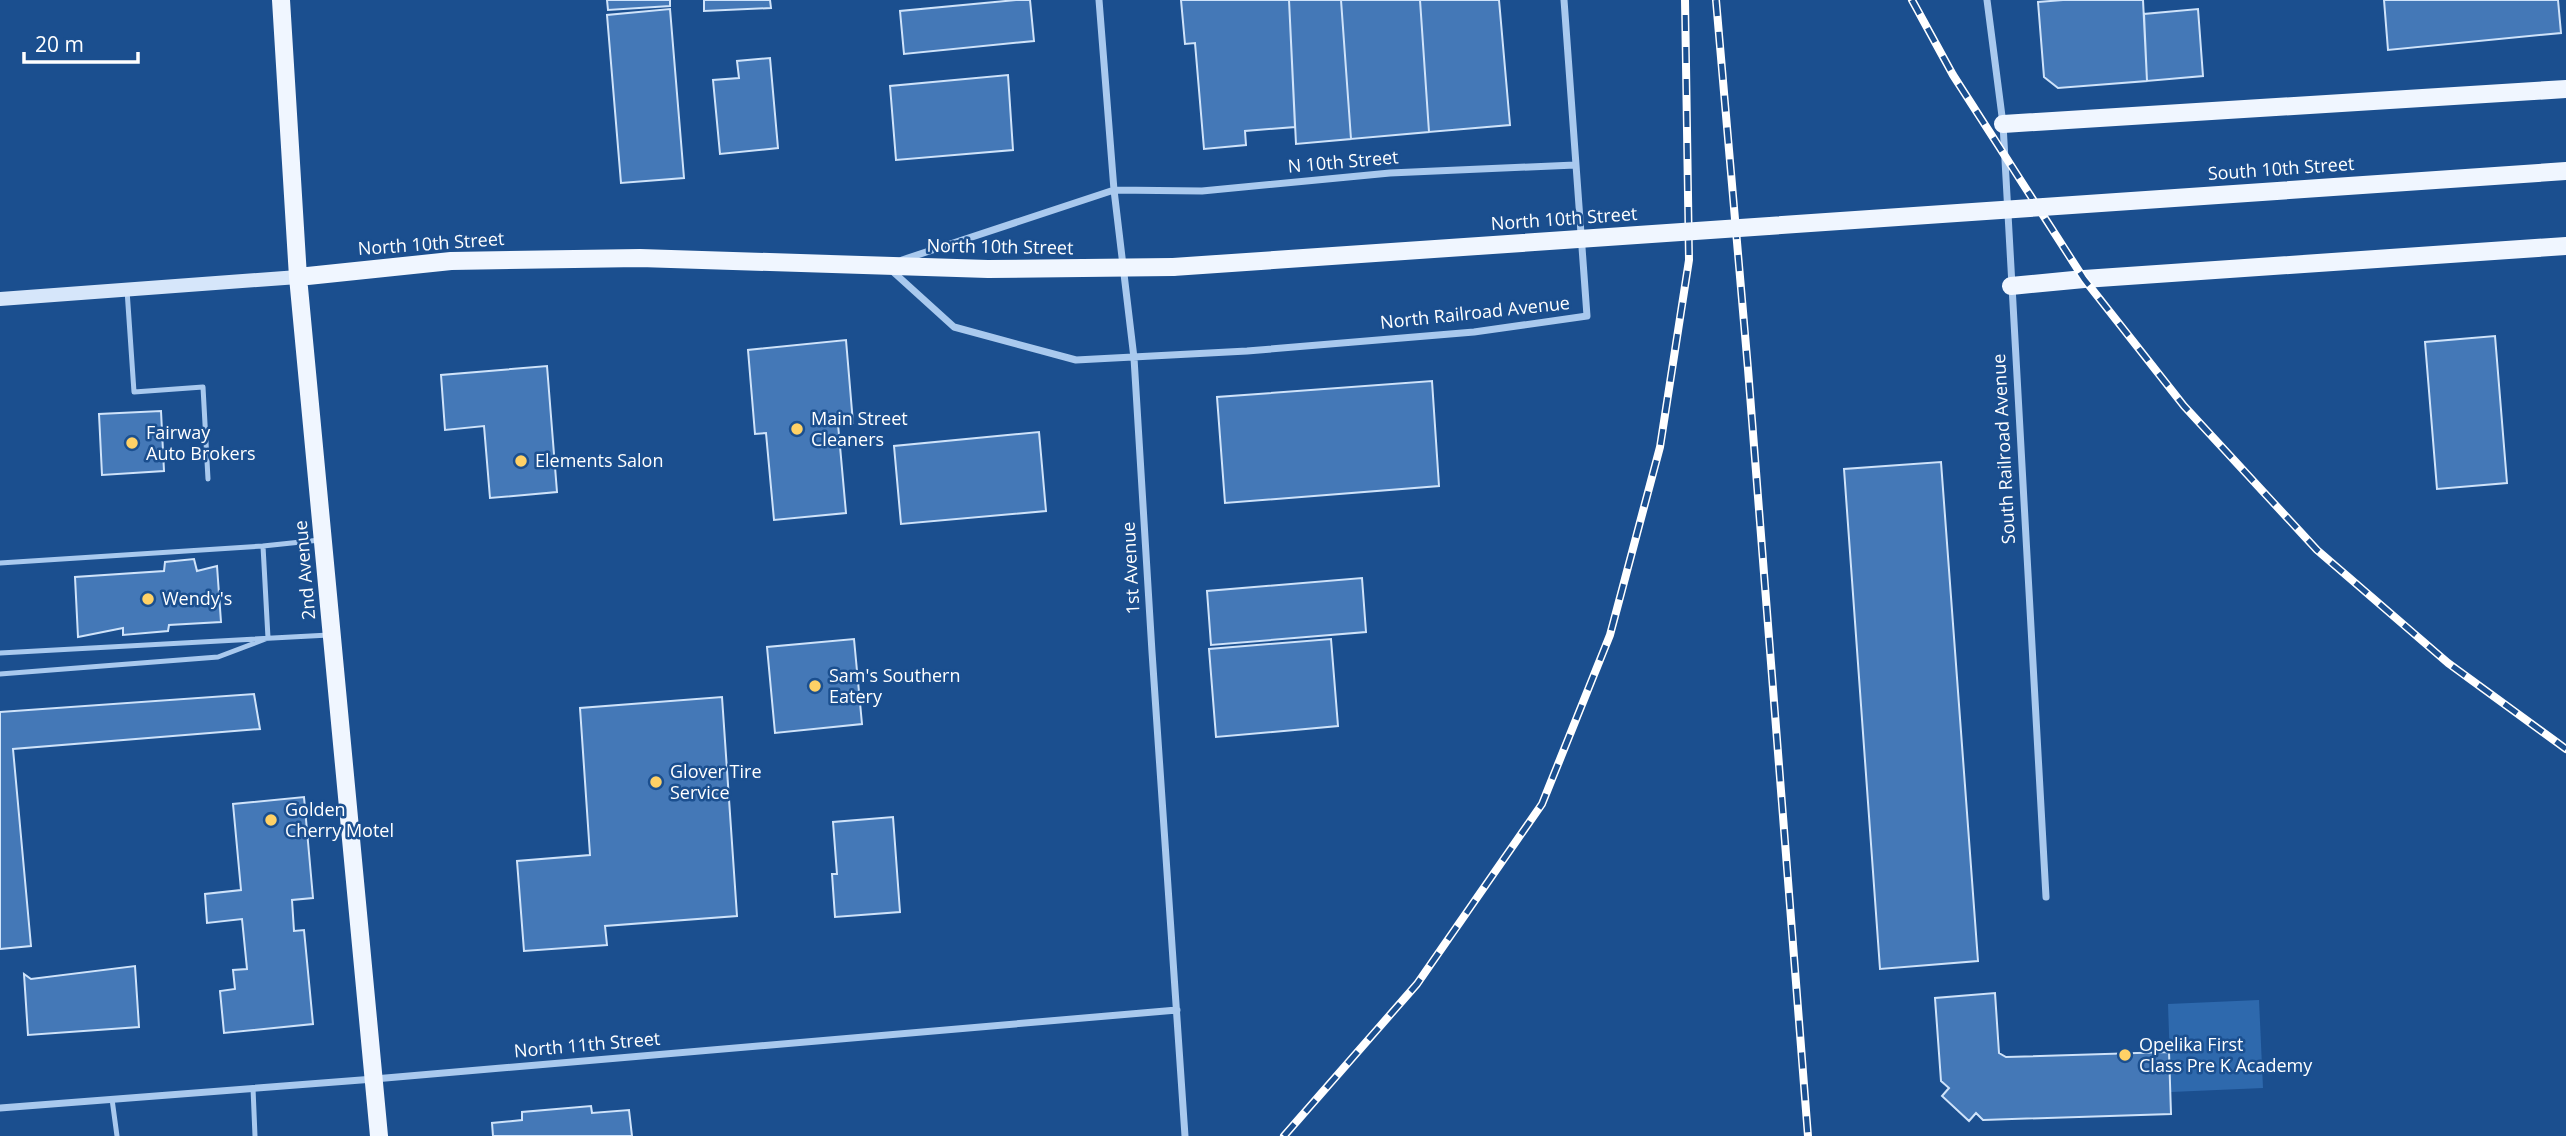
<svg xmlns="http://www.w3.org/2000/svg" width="2566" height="1136" viewBox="0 0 2566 1136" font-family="'Open Sans',sans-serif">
<rect width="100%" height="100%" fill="#1b4f8f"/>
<path fill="#2e69ad" d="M2259,1000L2263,1088L2171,1092L2168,1004Z"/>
<path fill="#4478b7" stroke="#cfe3fa" stroke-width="2" d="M607,0H670V6L608,10Z
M704,0H770L771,8L704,11Z
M1016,0H1030L1034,41L904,54L900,11Z
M1181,0H1289L1295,127L1245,131L1246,145L1204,149L1195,43L1185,44Z
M1289,0H1341L1351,139L1296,144Z
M1341,0H1420L1429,132L1351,139Z
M1420,0H1499L1510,125L1429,132Z
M2063,0H2143L2147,81L2058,88L2044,77L2038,2Z
M2384,0H2558L2561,33L2388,50Z
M670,9L684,178L621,183L607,15Z
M2198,9L2203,76L2147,81L2144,14Z
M770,58L778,148L720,154L713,80L739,78L737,61Z
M1008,75L1013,150L896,160L890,86Z
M2495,336L2507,483L2437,489L2425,342Z
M846,340L853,423L838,424L846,513L774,520L766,433L755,434L748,350Z
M547,366L557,492L490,498L484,426L445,430L441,375Z
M1432,381L1439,486L1225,503L1217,397Z
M161,411L164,471L102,475L99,414Z
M1039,432L1046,511L901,524L894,446Z
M1941,462L1978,961L1880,969L1844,469Z
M194,559L197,571L217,566L221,622L169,625L168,631L123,635V628L78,637L75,577L164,571L165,562Z
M1362,578L1366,632L1211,645L1207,591Z
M854,639L862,724L775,733L767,647Z
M1331,639L1338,726L1216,737L1209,649Z
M254,694L260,729L13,749L31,946L0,949V712Z
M722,697L737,916L605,926L607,945L524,951L517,861L590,855L580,708Z
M304,797L313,898L292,900L294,931L304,930L313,1024L224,1033L220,991L235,989L233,970L247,969L242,919L207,923L205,894L241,890L233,804Z
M893,817L900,912L835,917L832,874H837L833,822Z
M135,966L139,1027L28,1035L24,974L31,979Z
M1995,993L1999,1053L2006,1057L2169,1052L2171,1114L1983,1120L1976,1113L1969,1121L1942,1096L1949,1088L1941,1081L1935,998Z
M591,1106L592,1113L629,1110L632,1136H493L492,1123L522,1120V1112Z"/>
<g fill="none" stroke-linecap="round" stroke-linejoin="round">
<path stroke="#a9c9ee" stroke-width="5" d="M127,290L134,392L203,387L208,479
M263,546L320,540
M0,563L263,546L268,638L218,657L0,674
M0,653L329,635
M253,1088L255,1136
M112,1099L117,1136"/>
<path stroke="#a9c9ee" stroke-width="7" d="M1099,0L1114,190L1134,358L1152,652L1185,1136
M1987,0L2003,124L2046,897
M902,260L1114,190L1202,191L1390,173L1575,165
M890,269L954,327L1076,360L1247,351L1474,332L1587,316L1564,0
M0,1108L374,1079L1177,1010"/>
<path stroke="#d6e6fa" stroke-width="14" d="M0,299L298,277"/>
<path stroke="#f0f6ff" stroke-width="18" d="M281,0L298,277L379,1136
M2003,124L2566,89
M298,277L451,261L640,258L988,269L1173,267
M2011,286L2084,279L2566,246"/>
<defs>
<path id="rail" d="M1716,0L1748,369L1808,1136
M1912,0L1953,75L2084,279L2184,406L2317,550L2448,663L2566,749
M1284,1136L1417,984L1542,804L1610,635L1660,447L1689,260L1685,0"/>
</defs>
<use href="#rail" stroke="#fff" stroke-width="8"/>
<use href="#rail" stroke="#1b4f8f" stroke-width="5" stroke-dasharray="16" stroke-linecap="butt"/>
<path stroke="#f0f6ff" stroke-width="18" d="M1173,267L2566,171"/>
</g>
<g fill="#ffd166" stroke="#1b4f8f" stroke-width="2.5">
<circle cx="797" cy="429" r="7"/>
<circle cx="132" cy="443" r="7"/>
<circle cx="521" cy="461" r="7"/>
<circle cx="148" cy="599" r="7"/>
<circle cx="815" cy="686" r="7"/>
<circle cx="656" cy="782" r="7"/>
<circle cx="271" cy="820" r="7"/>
<circle cx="2125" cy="1055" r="7"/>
</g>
<g text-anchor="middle" stroke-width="5" stroke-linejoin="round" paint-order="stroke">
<g font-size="18" fill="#fff" stroke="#1b4f8f">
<text transform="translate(1343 162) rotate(-5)" y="6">N 10th Street</text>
<text transform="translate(2281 169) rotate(-4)" y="6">South 10th Street</text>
<text transform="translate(1564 219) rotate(-4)" y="6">North 10th Street</text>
<text transform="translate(431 244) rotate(-4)" y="6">North 10th Street</text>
<text transform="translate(1000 247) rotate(1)" y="6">North 10th Street</text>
<text transform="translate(1475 313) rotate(-6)" y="6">North Railroad Avenue</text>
<text transform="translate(2004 449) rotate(-93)" y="6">South Railroad Avenue</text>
<text transform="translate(1131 568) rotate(-93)" y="6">1st Avenue</text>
<text transform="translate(305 570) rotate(-95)" y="6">2nd Avenue</text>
<text transform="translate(587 1045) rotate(-5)" y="6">North 11th Street</text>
</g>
<g font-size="18" fill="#fff" stroke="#1b4f8f" text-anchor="start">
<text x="811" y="425">Main Street<tspan x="811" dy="21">Cleaners</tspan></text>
<text x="146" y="439">Fairway<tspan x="146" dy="21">Auto Brokers</tspan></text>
<text x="535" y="467">Elements Salon</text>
<text x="162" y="605">Wendy's</text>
<text x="829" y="682">Sam's Southern<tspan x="829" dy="21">Eatery</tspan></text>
<text x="670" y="778">Glover Tire<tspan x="670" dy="21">Service</tspan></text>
<text x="285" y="816">Golden<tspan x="285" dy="21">Cherry Motel</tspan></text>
<text x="2139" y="1051">Opelika First<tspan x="2139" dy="21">Class Pre K Academy</tspan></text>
</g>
</g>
<path d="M24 52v10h114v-10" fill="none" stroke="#ffffff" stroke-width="3.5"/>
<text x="35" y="52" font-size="21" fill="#ffffff" stroke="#1b4f8f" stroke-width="5" paint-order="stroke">20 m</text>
</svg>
